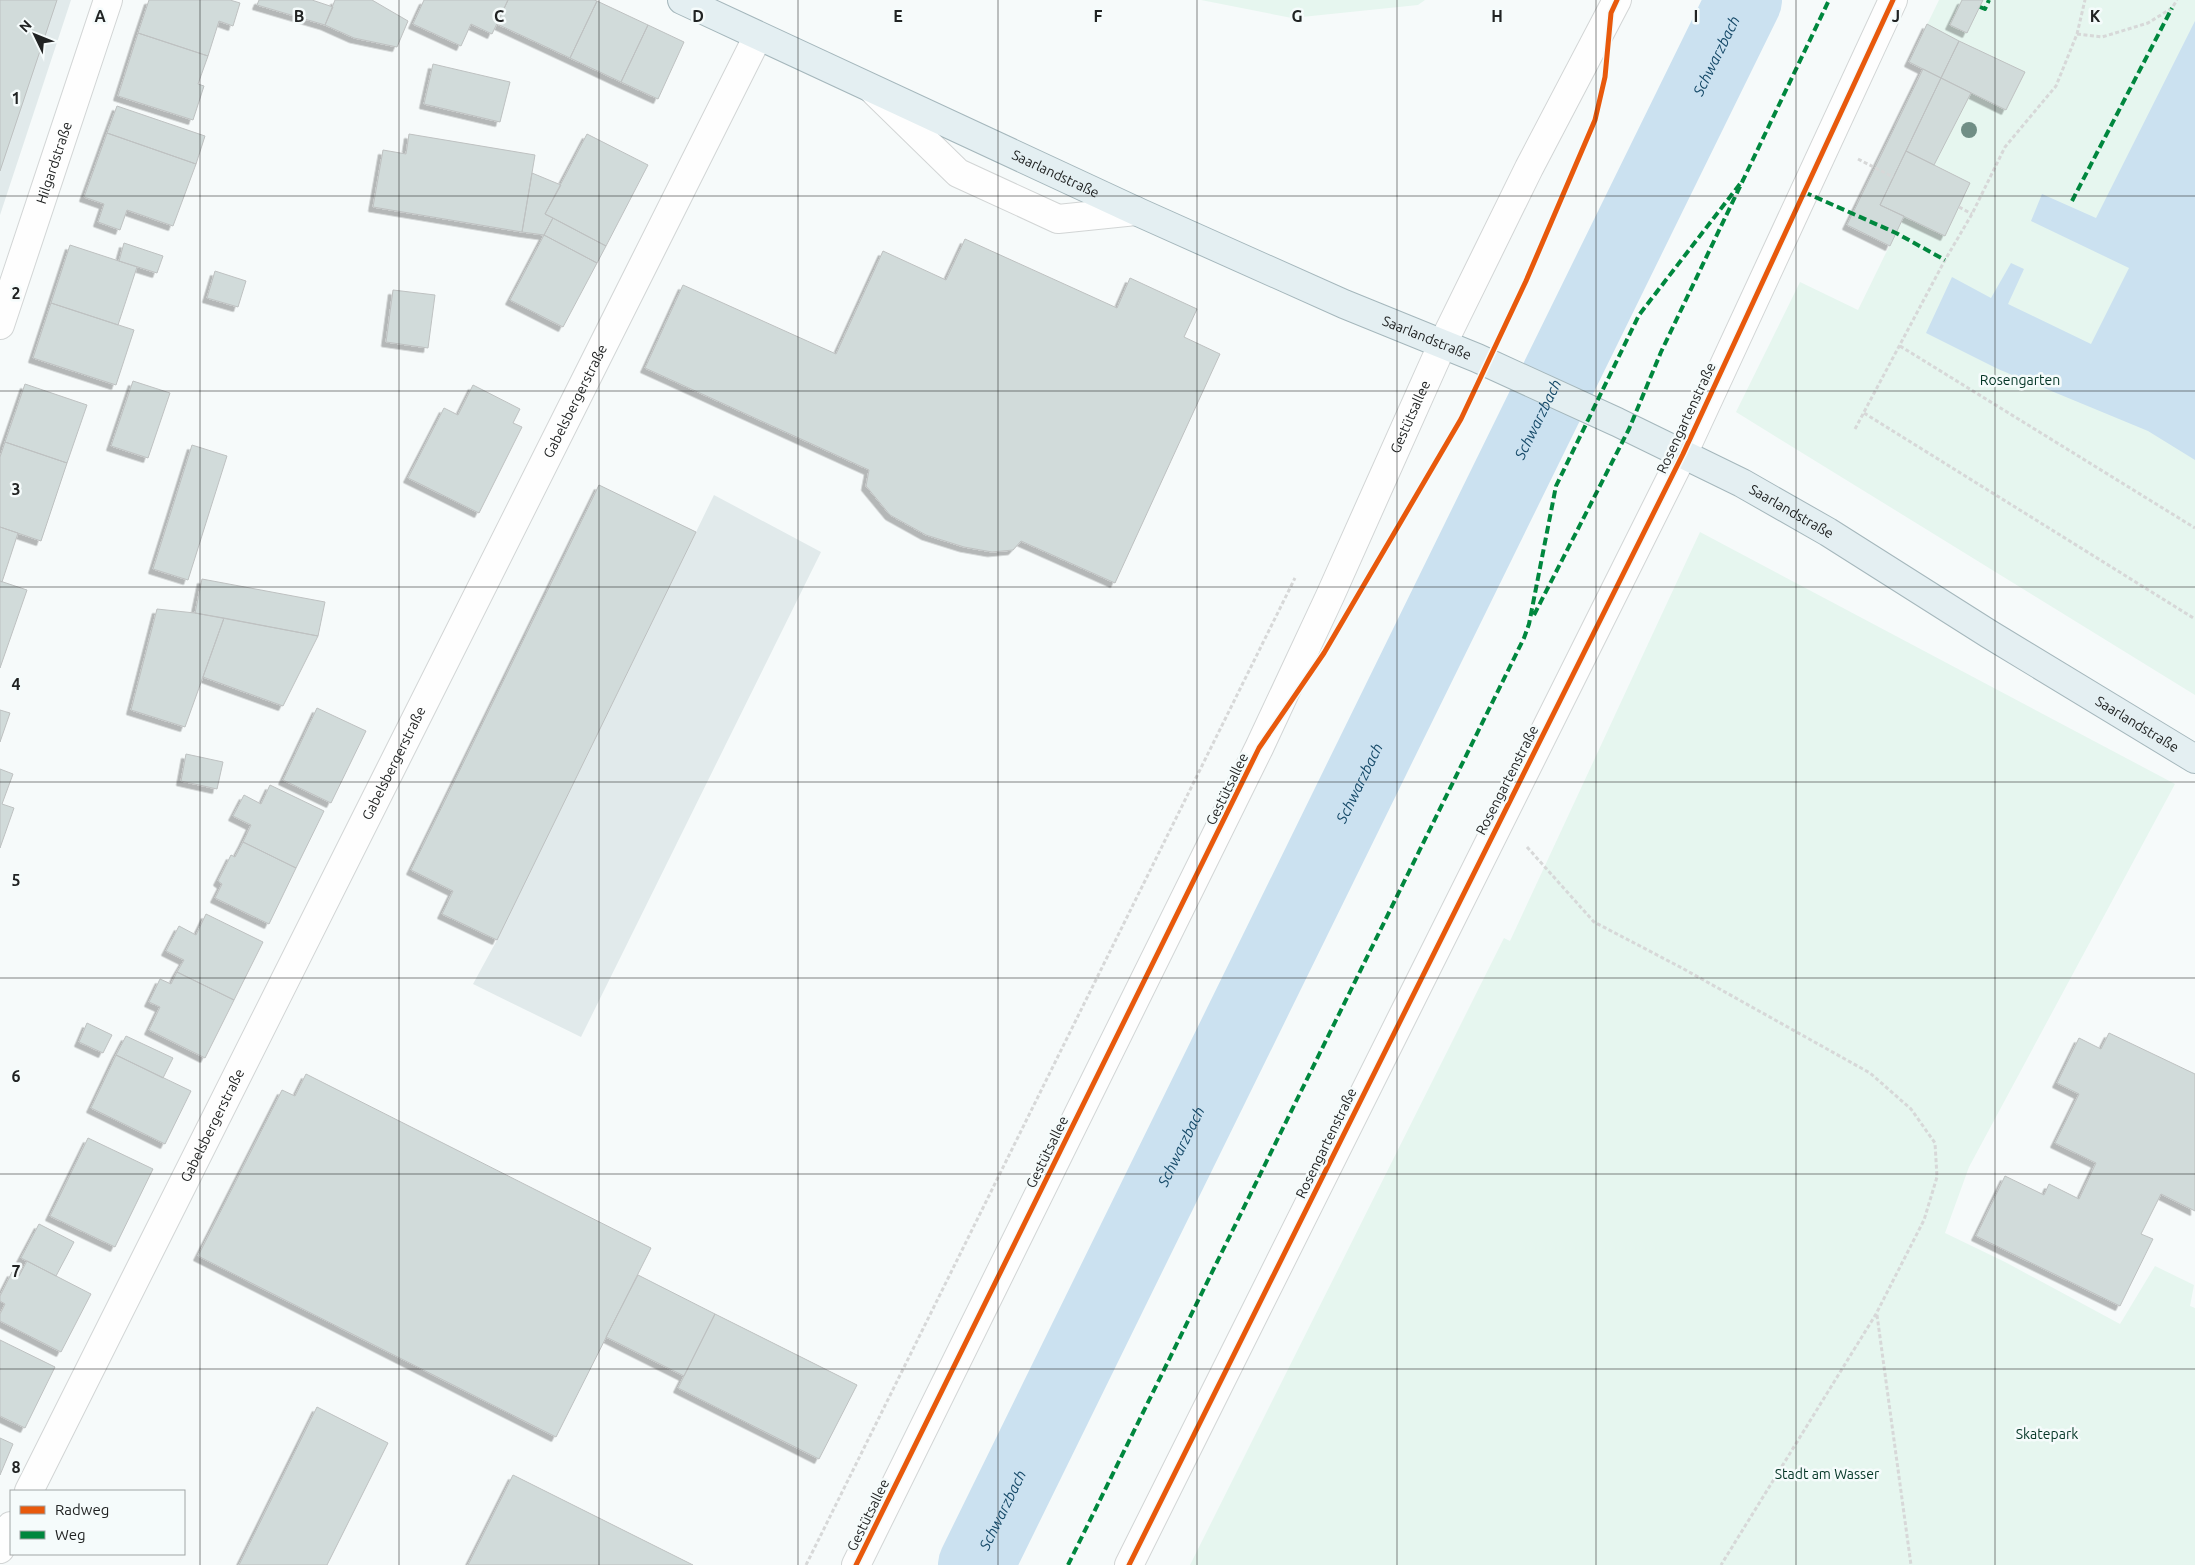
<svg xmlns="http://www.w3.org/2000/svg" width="2195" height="1565" viewBox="0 0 2195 1565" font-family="Ubuntu,sans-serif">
<defs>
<filter id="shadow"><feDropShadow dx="-4.5" dy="4.5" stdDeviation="0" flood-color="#0004"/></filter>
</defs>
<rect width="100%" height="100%" fill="#f6fafa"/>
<path fill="#e1eaeb" d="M0,0H71L0,215Z
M599,485L696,532L714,495L821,552L581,1037L473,984L497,940L442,914L453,891L411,870Z"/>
<path fill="#e6f6ef" d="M1201,0H1425L1418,5L1292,18Z
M1939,0H2195V695L1736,412L1800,282L1858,310L1904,216L1880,205L1940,78L1909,62Z
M1700,532L2175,784L1969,1167L1945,1233L2005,1262L2120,1324L2155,1266L2194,1285L2190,1306L2195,1308V1565H1190L1504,938L1510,941Z"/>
<path fill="#cbe1f0" d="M2195,21V460L2148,431L1998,369L1926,333L1952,277L1991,298L2011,263L2024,269L2008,304L2091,344L2129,268L2031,221L2042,194L2096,218Z"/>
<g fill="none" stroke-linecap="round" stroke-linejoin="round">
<path stroke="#cbe1f0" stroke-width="76" id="s1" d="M976,1565L1744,0"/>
</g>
<path fill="#d1dbda" stroke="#bec1c1" filter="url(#shadow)" d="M0,0H57L0,171Z
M149,0H230L240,3L233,26L219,21L208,56L138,33Z
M259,0H312L333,7L325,25L257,5Z
M335,0H372L408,21L397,47L354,38L325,25Z
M424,0H508L492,34L471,24L461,46L413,24Z
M508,0H594L597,1L570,58L497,24Z
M1962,0H1983L1967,33L1950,25Z
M597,1L648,25L621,82L570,58Z
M1927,24L1959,41L1941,78L1909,62Z
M648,25L684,42L658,99L621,82Z
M138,33L208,56L198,84L204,86L193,120L118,96Z
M1959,41L2025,72L2006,110L1941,78Z
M433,64L510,82L500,122L424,104Z
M1923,69L1941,78L1880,205L1904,216L1890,246L1847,225Z
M1941,78L1971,93L1934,165L1906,151Z
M117,106L205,136L196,164L107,133Z
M107,133L196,164L173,226L127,210L120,230L98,222L104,204L84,197Z
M409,134L535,155L522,232L373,207L383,150L406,154Z
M587,134L648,165L606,246L545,214Z
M1906,151L1970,183L1945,236L1880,205Z
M532,173L561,185L545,214L553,218L544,235L522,232Z
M553,218L606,246L597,263L544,235Z
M544,235L597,263L563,327L510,300Z
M965,239L1117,308L1130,278L1197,309L1184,337L1220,354L1115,583L1021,541L1013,550L992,552L964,547L926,535L890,515L866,486L869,470L645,368L683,285L836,354L883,251L946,280Z
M124,243L163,256L157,273L119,261Z
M70,245L137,267L118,325L51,303Z
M215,271L246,281L238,307L207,298Z
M393,290L435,295L428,348L386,342Z
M51,303L134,330L116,385L33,358Z
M133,381L170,393L148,458L111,446Z
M25,384L87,405L67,463L5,442Z
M473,385L520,409L513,423L522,427L479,513L408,478L444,408L458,415Z
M5,442L67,463L41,541L0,527V457Z
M192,445L227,456L188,580L153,569Z
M599,485L696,532L497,940L442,914L453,891L411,870Z
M0,527L18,533L2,582L0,581Z
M202,579L325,602L318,636L195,613Z
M0,581L27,590L0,668Z
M157,609L195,613L224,618L185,727L131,710Z
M224,618L318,636L283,706L203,677Z
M317,708L366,731L331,803L283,780Z
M0,710L10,713L0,742Z
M186,754L223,762L217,789L181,781Z
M0,769L13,774L2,804L14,808L0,848Z
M270,785L324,811L296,868L243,842L251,825L233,816L244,795L261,804Z
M243,842L296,868L269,924L215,898L222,884L218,881L231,855L235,857Z
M206,914L263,942L234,1000L177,972L184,960L166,951L179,926L196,935Z
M177,972L234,1000L205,1058L149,1030L160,1007L149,1002L160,979L171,984Z
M87,1023L112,1035L103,1053L79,1042Z
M2109,1033L2195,1074V1211L2161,1194L2141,1234L2153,1239L2120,1306L1976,1236L2005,1176L2044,1195L2049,1184L2079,1199L2096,1163L2055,1143L2079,1094L2057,1083L2079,1038L2101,1049Z
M126,1036L173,1058L163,1078L116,1055Z
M116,1055L191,1091L165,1144L91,1108Z
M306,1074L651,1248L556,1437L198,1256L282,1090L295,1096Z
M88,1138L153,1169L115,1247L50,1216Z
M39,1224L74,1242L56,1276L21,1258Z
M27,1261L91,1294L61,1352L0,1321V1314L5,1304L0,1301V1296L12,1272L19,1276Z
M638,1275L715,1314L684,1376L606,1337Z
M715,1314L857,1385L819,1459L678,1388Z
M0,1340L55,1367L25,1428L0,1416Z
M317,1407L388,1443L327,1565H239Z
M0,1438L13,1444L0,1475Z
M513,1475L693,1565H468Z"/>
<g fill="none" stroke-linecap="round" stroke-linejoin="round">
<defs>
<g id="minor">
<path d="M872,89L958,173L1058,219L1136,211"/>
<path id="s2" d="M0,325L108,0"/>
<path id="s3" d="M29,1491L758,36"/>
<path d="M0,1549L11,1526"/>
<path id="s4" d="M856,1565L1259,748L1330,596L1443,343L1529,168L1617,0"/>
<path d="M1129,1565L1683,454L1893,0"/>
</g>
<g id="major">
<path id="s5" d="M682,0L1136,211L1344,304L1477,358L1617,422L1742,483L1828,532L1989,634L2195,759"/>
</g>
</defs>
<use href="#minor" stroke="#d2d5d5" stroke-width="30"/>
<use href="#major" stroke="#a5b7bc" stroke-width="30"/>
<path stroke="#d7d8d8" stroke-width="3" stroke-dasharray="4 2.5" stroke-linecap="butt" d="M2077,34L2102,37L2148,23L2172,8L2177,0
M1858,159L1893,177
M1959,207L1972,214
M1900,346L2195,528
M1864,413L2195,619
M1855,429L1945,260L1972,214L2005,147L2056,86L2077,34L2085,0
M1527,847L1594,922L1682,968L1870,1073L1911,1109L1935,1143L1937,1177L1924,1220L1876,1314L1721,1565
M1877,1315L1911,1565
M806,1565L1295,578"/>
<use href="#minor" stroke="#fefefe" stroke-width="28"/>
<use href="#major" stroke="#e4eff2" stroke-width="28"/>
<path stroke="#00873e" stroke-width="4" stroke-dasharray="8 4" stroke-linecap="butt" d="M1980,7L1985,9L1989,0
M1804,192L1896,233L1945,260
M2072,201L2172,8
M1534,615L1629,429L1661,352L1829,0
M1068,1565L1524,638L1529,624L1556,486L1639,315L1743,180"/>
<defs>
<path id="cycleway" d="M856,1565L1259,748L1324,653L1461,419L1526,281L1595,120L1605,77L1611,13L1617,0
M1129,1565L1683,454L1893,0"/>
</defs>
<use href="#cycleway" stroke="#f5fbfb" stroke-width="8"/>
<use href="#cycleway" stroke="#e8590c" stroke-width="5"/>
</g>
<circle fill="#708e85" cx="1969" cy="130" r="8"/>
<path fill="none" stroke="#212323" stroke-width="1" stroke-opacity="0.55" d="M200,0V1565M399,0V1565M599,0V1565M798,0V1565M998,0V1565M1197,0V1565M1397,0V1565M1596,0V1565M1796,0V1565M1995,0V1565M0,196H2195M0,391H2195M0,587H2195M0,782H2195M0,978H2195M0,1174H2195M0,1369H2195"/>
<g text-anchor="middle" stroke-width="5" stroke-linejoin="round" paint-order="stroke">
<g font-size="14" fill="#212323" stroke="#f5fbfb">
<text dy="5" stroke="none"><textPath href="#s2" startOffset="171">Hilgardstraße</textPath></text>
<text dy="5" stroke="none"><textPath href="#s5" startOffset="412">Saarlandstraße</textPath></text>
<text dy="5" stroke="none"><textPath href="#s5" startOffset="818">Saarlandstraße</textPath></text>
<text dy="5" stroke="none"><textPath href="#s3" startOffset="1219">Gabelsbergerstraße</textPath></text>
<text dy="5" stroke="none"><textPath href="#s4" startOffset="1275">Gestütsallee</textPath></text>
<text transform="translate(1686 418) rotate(-65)" y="5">Rosengartenstraße</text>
<text dy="5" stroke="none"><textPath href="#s5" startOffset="1222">Saarlandstraße</textPath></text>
<text dy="5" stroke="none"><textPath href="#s5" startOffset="1628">Saarlandstraße</textPath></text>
<text dy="5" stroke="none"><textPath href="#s3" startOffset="814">Gabelsbergerstraße</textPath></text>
<text transform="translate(1507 780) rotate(-63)" y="5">Rosengartenstraße</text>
<text transform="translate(1227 789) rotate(-64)" y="5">Gestütsallee</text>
<text dy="5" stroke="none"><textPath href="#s3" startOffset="409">Gabelsbergerstraße</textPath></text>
<text transform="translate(1326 1143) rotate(-64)" y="5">Rosengartenstraße</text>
<text transform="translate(1047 1152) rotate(-64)" y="5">Gestütsallee</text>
<text transform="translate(868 1515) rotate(-64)" y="5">Gestütsallee</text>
</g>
<g font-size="14" fill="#033525" stroke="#f5fbfb">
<text x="2020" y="385">Rosengarten</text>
<text x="2047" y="1439">Skatepark</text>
<text x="1827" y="1479">Stadt am Wasser</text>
</g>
<g font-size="15" font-style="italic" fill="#154968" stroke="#f5fbfb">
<text dy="5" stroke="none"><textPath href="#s1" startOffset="1681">Schwarzbach</textPath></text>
<text dy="5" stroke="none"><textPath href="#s1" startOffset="1276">Schwarzbach</textPath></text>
<text dy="5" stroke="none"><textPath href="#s1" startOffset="871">Schwarzbach</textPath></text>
<text dy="5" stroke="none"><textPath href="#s1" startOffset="466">Schwarzbach</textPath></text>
<text dy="5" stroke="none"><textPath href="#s1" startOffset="61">Schwarzbach</textPath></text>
</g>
</g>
<g font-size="16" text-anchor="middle" font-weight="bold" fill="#212323" stroke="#f5fbfb" stroke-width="5" stroke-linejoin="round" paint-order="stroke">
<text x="100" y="22">A</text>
<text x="299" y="22">B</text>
<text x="499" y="22">C</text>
<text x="698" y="22">D</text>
<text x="898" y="22">E</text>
<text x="1098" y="22">F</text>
<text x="1297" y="22">G</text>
<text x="1497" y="22">H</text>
<text x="1696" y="22">I</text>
<text x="1896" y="22">J</text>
<text x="2095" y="22">K</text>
<text x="16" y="104">1</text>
<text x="16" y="299">2</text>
<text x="16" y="495">3</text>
<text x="16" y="690">4</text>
<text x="16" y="886">5</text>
<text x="16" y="1082">6</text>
<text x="16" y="1277">7</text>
<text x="16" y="1473">8</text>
</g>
<rect x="10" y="1490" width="175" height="65" fill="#f5fbfb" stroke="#a0a5a5"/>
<rect x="20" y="1506" width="25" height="8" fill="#e8590c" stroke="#a0a5a5"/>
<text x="55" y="1515" font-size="15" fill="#212323">Radweg</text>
<rect x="20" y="1531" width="25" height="8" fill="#00873e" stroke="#a0a5a5"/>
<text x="55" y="1540" font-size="15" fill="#212323">Weg</text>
<g transform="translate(35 35) rotate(313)" stroke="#f5fbfb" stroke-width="4" paint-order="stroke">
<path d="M0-4L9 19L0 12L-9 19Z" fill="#212323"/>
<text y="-8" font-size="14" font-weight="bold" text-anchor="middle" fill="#212323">N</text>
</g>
</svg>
